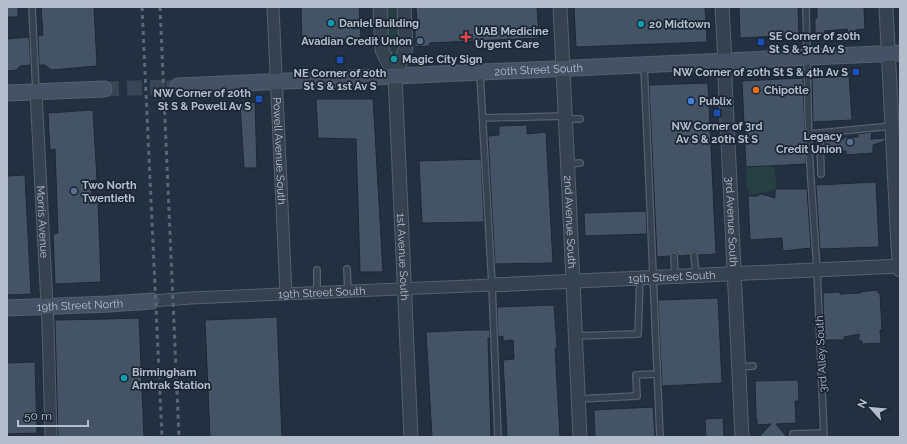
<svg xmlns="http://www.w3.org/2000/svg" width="907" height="444" viewBox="0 0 907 444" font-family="Raleway,sans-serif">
<rect width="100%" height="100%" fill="#233041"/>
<path fill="#253f42" d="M385,7H398L399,48L394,59L387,49Z
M774,166L777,189C768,193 757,192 748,196L749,190H747L746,167Z"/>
<path fill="#445366" stroke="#1e2938" d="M7,7H18V17H7Z
M41,7H94L97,66L51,70L45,65H39L38,36L43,35Z
M301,7H359L361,38L302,43Z
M416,7H537L539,38L430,43L429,46L415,47V22L417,23Z
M574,7H705L707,42L576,47Z
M739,7H798L799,35L740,38Z
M817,7H864L865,29L856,30V33H848L847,29L824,31V34H815V18H817Z
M29,37L31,65L20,66L17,70L7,71V39Z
M849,76L852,120L813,122L812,78Z
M803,78L806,164L746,167L742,81Z
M708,83L716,254L698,255L697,252L694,251L691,252L690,255L678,256L677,253L674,252L671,253L670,256L657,257L649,85Z
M316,99H373L383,272H360L356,139L318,138Z
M255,102L257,168H244L240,104Z
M93,110L97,180L91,181L92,200H98L101,282L55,284L53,234L58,233L55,149L50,150L48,113Z
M527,125V134L546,132L553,263L495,264L488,136L499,135V126Z
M872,132L871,139L885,138V141L873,145V153L846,155V151L825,152V140L844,139V137H858V134Z
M481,159L484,222L422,223L419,161Z
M25,175L31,294L7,295V176Z
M876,182L879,247L820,249L816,185Z
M775,189H807L811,248L783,251L782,238L750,240L748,196H757L761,194L775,198Z
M646,211L647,234L585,236L584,213Z
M878,290V293H880L882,330H880L881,343L862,344V341H859V334L844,337V340H824L823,293L840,292V294L861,293L860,292Z
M718,298L722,383L662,386L658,300Z
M554,305L557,348H555L560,437H507L503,360L514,359L513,340L503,341V336L498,337L497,307Z
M277,317L282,437H210L205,320Z
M139,318L144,437H58L55,320L107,319Z
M471,330H490V338H488L491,437H432L426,332Z
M35,362L37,433L7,434V363Z
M798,380L799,401H795L796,423L776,424L787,437H759L771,424L757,425V418H756L755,381Z
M653,407L655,437H595L594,410Z
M723,418L724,437H706L705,419Z"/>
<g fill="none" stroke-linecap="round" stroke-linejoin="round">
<path stroke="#394556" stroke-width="13" stroke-dasharray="13 6" stroke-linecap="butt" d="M166,87L178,86"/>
<path stroke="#394556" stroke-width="15" stroke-dasharray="15 8" stroke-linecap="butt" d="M104,89L166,87"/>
<defs>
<path id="service" d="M32,7L36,91
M806,7L809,150L817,270L824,437
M644,65L660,437
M480,74L492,285L498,437
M483,118L565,116
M566,119H580
M820,133L892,126
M809,134L820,133L821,174
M568,164L580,163
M694,255L696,275
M674,256L675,276
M347,269L348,291
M317,293V270
M575,336L638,334L640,278
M739,367L753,366
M578,399L637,396L636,375L657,374
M793,437V434L824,433"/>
<g id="minor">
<path id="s1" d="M273,7L286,294"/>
<path id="s2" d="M36,92L48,325L51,437"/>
<path id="s3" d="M152,301L191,298L492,285"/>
</g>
<g id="tertiary">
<path id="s4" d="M380,7L382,50L395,76L411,437"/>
<path id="s5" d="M560,7L568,173L580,437"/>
<path id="s6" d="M722,7L725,61V79L742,437"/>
<path d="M886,7L898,247L900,270"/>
<path d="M395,76L406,48L404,7"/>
<path id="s7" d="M492,285L900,266"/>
</g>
<g id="secondary">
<path id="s8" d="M178,86L900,53"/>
<path d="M7,93L104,89"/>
<path id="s9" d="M7,308L109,304L152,301"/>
</g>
</defs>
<use href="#service" stroke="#55606e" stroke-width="8"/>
<use href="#minor" stroke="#55606e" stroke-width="13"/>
<use href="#tertiary" stroke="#55606e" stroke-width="15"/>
<use href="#secondary" stroke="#55606e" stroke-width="17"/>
<use href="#service" stroke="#374251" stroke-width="5.5"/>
<use href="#minor" stroke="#374251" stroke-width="11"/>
<use href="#tertiary" stroke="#374251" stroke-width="13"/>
<use href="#secondary" stroke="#455164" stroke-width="15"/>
<path stroke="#596678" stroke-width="3" stroke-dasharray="4 4" stroke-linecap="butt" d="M142,7L162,437
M160,7L179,437"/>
</g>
<g fill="#0f9aa8" stroke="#1c2736" stroke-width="1.5">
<circle cx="331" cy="23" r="4"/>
<circle cx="641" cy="24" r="4"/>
<circle cx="394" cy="59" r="4"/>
<circle cx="124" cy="378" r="4"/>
</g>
<path fill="#e0444e" stroke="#1c2736" stroke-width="1.5" d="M464 31h4v4h4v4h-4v4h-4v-4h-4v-4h4z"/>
<g fill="#5c6f8a" stroke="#1c2736" stroke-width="1.5">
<circle cx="420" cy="41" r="4"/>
<circle cx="850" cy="142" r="4"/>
<circle cx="74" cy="191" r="4"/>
</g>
<g fill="#1a4fb4" stroke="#1c2736" stroke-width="1.5">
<rect x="757" y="38" width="8" height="8" rx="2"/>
<rect x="336" y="56" width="8" height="8" rx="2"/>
<rect x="852" y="68" width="8" height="8" rx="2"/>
<rect x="255" y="95" width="8" height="8" rx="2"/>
<rect x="713" y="109" width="8" height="8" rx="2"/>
</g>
<circle fill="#e8710a" stroke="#1c2736" stroke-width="1.5" cx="756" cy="90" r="4"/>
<circle fill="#3f7fe0" stroke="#1c2736" stroke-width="1.5" cx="691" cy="101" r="4"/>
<g text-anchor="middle" stroke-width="3.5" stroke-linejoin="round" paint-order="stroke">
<g font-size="11" font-weight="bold" fill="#b4bdcb" stroke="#1c2736" text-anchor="start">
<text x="339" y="27">Daniel Building</text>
<text x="649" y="28">20 Midtown</text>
<text x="475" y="35">UAB Medicine<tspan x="475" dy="13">Urgent Care</tspan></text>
<text x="769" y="40">SE Corner of 20th<tspan x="769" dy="13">St S &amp; 3rd Av S</tspan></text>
<text x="412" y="45" text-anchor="end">Avadian Credit Union</text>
<text x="402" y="63">Magic City Sign</text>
<text x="848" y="76" text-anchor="end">NW Corner of 20th St S &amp; 4th Av S</text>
<text x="340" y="77" text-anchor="middle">NE Corner of 20th<tspan x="340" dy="13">St S &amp; 1st Av S</tspan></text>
<text x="764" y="94">Chipotle</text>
<text x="251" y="97" text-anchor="end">NW Corner of 20th<tspan x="251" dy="13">St S &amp; Powell Av S</tspan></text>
<text x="699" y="105">Publix</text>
<text x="717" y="130" text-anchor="middle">NW Corner of 3rd<tspan x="717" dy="13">Av S &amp; 20th St S</tspan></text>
<text x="842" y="140" text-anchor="end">Legacy<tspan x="842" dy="13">Credit Union</tspan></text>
<text x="82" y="189">Two North<tspan x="82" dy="13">Twentieth</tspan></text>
<text x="132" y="376">Birmingham<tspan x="132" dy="13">Amtrak Station</tspan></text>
</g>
<g font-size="11" fill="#b4bdcb" stroke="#1c2736">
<text dy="4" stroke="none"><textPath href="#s8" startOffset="361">20th Street South</textPath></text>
<text dy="4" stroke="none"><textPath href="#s1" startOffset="144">Powell Avenue South</textPath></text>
<text dy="4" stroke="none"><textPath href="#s2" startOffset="130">Morris Avenue</textPath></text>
<text dy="4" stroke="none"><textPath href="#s5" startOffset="215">2nd Avenue South</textPath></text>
<text dy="4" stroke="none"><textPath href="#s6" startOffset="215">3rd Avenue South</textPath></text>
<text dy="4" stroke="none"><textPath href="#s4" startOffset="253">1st Avenue South</textPath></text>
<text dy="4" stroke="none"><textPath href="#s7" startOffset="180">19th Street South</textPath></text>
<text dy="4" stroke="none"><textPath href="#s3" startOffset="170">19th Street South</textPath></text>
<text dy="4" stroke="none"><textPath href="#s9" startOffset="73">19th Street North</textPath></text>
<text transform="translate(821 354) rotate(-93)" y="4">3rd Alley South</text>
</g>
</g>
<rect width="907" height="444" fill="none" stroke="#b4bdcb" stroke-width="16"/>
<g transform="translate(871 408) rotate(297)" stroke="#1c2736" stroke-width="3" paint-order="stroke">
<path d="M0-3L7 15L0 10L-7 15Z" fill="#b4bdcb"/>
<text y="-6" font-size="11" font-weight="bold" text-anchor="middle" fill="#b4bdcb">N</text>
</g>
<path d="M18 420v6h70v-6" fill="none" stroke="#b4bdcb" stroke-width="2"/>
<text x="24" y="420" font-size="12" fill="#b4bdcb" stroke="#1c2736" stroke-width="3" paint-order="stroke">50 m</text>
</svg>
